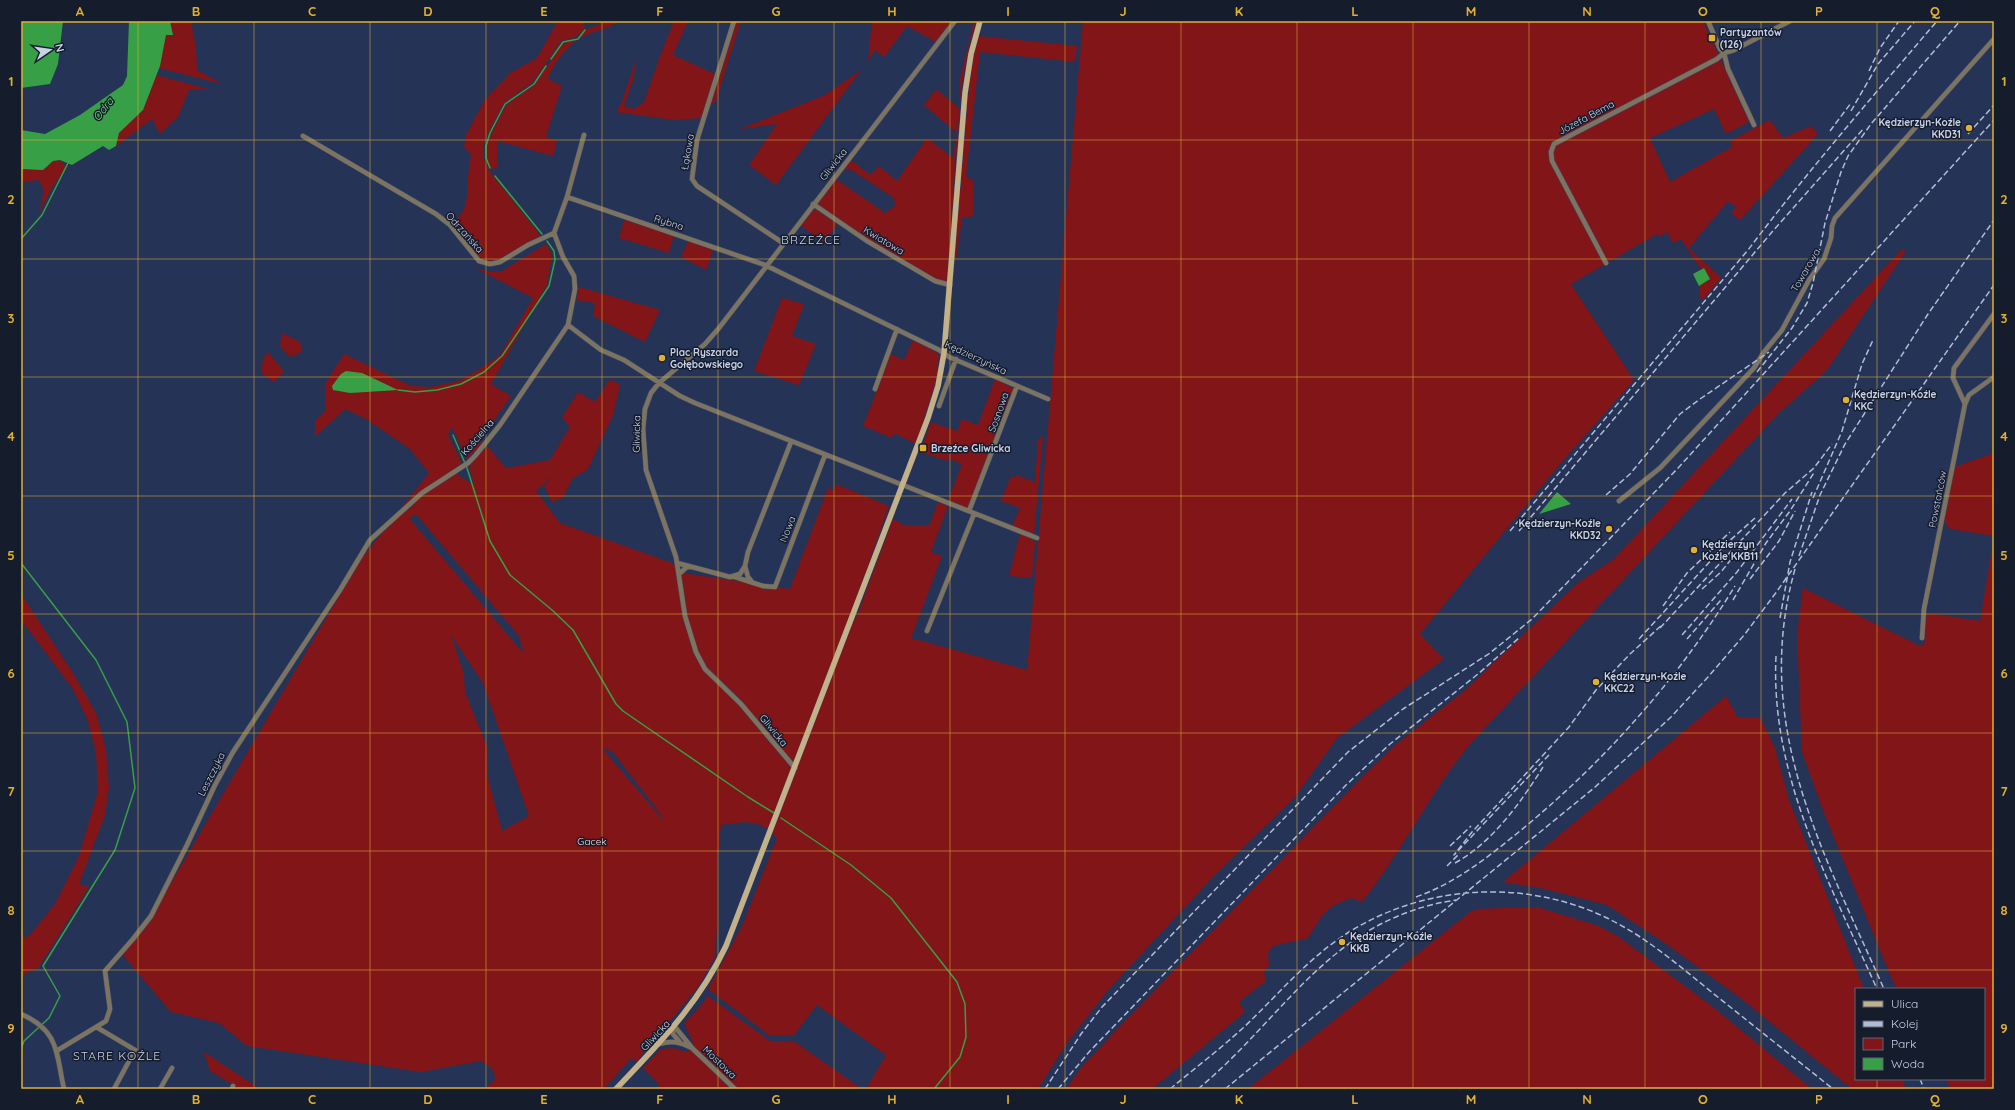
<svg xmlns="http://www.w3.org/2000/svg" width="2015" height="1110" viewBox="0 0 2015 1110" font-family="Quicksand,sans-serif">
<rect width="100%" height="100%" fill="#253357"/>
<path fill="#821518" fill-rule="evenodd" d="M170,21H191L196,48L197,70L222,84L159,68L166,34L173,35Z
M561,21H583L585,28L576,37L561,41L533,82L504,103L487,135L483,147L484,159L490,172L541,236L498,260L491,262L481,259L452,225L464,210L467,196V183L471,155L464,147L466,135L484,101L510,73L537,58L556,24Z
M609,21H618C610,28 599,30 589,34C571,41 554,61 548,79L562,86L546,137L557,141L553,156L498,141L497,167L492,170L487,158V146L491,134L506,105L534,85L563,43L578,40L585,30Z
M674,21H688L673,55L715,74L702,118L673,120L616,112L621,104L637,57L633,80L624,106L634,109L644,102L660,56Z
M737,21H741L715,104L711,102Z
M872,21H952L936,42L907,26L884,57L875,50L868,61Z
M974,21H977L970,42L961,89L947,282C926,279 908,264 890,253C865,237 839,222 816,204L836,179L885,213L895,206L894,198L850,169L842,171L851,160L870,175L879,166L897,181L927,138L953,158L957,133L924,105L936,89L959,108L960,78Z
M1083,21H1703L1749,122L1726,134L1714,109L1650,138L1670,182L1732,147L1730,141L1770,120L1783,138L1811,126L1818,134L1740,220L1731,213L1736,207L1728,201L1689,248L1721,278L1703,300L1700,297L1699,286L1710,279L1703,268L1701,269L1681,239L1673,243L1667,232L1659,237L1657,234L1571,284L1634,380L1561,463L1420,634L1444,659L1337,738L1295,797L1214,876L1108,990L1066,1044L1038,1089H866L886,1055L817,1005L794,1035H769L708,989L742,926L777,838C758,817 746,822 721,825L717,863L718,913L715,957L698,987L636,1062L631,1058L604,1089H485L495,1080C495,1069 489,1066 481,1061L421,1072L247,1046L219,1023L171,1012L122,954L154,912L359,562L429,473L410,449L366,419L345,409L315,437V421L326,410L325,384L344,354L411,386L430,387L458,381L475,372L500,355L533,298L475,268L490,272L502,271L546,244L552,255L547,285L491,384L511,396L481,439L483,442L467,460L452,427L448,435L462,463L451,471L457,472L459,476L474,485L469,466L487,446L506,468L550,460L570,427L562,417L578,392L595,402L610,379L620,385L613,415L588,469L572,479L563,498L552,502L544,486L554,474L536,491L560,523L672,563L683,573L790,589L828,488L834,490L836,484L889,506L852,611L855,621L893,519L906,526H929L938,502L948,506L931,552L942,556L911,638L1027,670ZM416,514L519,636L524,654L409,518ZM451,635L483,683L529,816L502,831L488,778V756L486,744L465,692L464,674ZM602,748L613,752L659,812L664,821Z
M978,36L1077,46L1075,62L980,52L966,176L974,181L973,216L962,218L955,269L957,227L971,64Z
M861,70L776,185L749,165L777,124L740,129L825,95Z
M156,75L208,89L189,90L178,117L160,134L152,119L116,146L119,133L143,110Z
M60,160L66,167L53,186L39,213L44,191L39,180L21,182V169L43,170L53,161Z
M812,207L837,224L824,243L800,225Z
M624,220L674,235L669,253L619,238Z
M688,241L713,250L706,270L681,257Z
M1902,249L1906,251L1827,370L1777,415L1470,744C1429,794 1402,852 1362,902L1352,898C1324,907 1323,915 1308,938L1273,946L1268,953L1269,965L1264,972L1266,981L1239,1002L1245,1012L1152,1089H1066L1081,1068L1124,1022L1367,772L1399,742L1464,691L1579,582L1614,559Z
M579,287L660,310L645,342L593,316L595,303L576,300Z
M782,298L804,304L792,336L816,344L799,385L754,371Z
M282,333L300,342L302,352L290,357L280,346Z
M913,340L939,354L937,378L916,444L894,433L892,438L863,426L891,354L904,360Z
M268,352L284,371L274,382L261,373L263,359Z
M995,379L1013,388L968,509L948,501L962,464L948,458L947,461L920,452L931,422L957,431L962,419L978,425Z
M1043,436L1034,535L1012,526L1020,508L1001,501L1011,476L1015,478L1016,475L1035,482L1038,440Z
M1994,453V536L1950,529L1944,521L1954,467Z
M1020,533L1032,539L1035,543L1032,578L1009,576Z
M1994,537V1089H1950L1946,1079H1984V989H1897L1891,977L1824,813L1802,752L1797,634L1803,588L1918,645L1924,646L1927,613L1980,621Z
M21,594L73,673L96,713L106,749L109,787L105,815L79,884L89,887L39,967L21,976V940L31,934L55,904L79,856L98,791L96,753L88,721L73,689L21,620Z
M1726,696L1738,718L1760,717L1775,748L1789,800L1864,989H1856V1079H1902L1906,1089H1852L1743,1000L1665,943L1607,905L1541,888L1503,882Z
M1537,907L1599,926L1619,937L1713,1007L1812,1089H1248L1470,912L1477,909Z
M708,996L770,1041L795,1042L862,1089H655L660,1085L643,1068L661,1049L672,1048L687,1052L694,1045L684,1023L698,1009Z
M204,1052L260,1089H240L210,1071Z"/>
<path fill="#379f46" d="M21,21H63L58,64L50,84L21,88Z
M129,21H170L173,35H166L160,66L143,110L119,133L116,146L109,150L103,146L72,165L60,160L53,161L43,170L21,169V130L45,134L80,115L123,85L127,76Z
M1704,268L1710,279L1699,286L1693,274Z
M346,371L362,373L398,390L350,393L333,390L332,386L341,374Z
M1557,492L1571,504L1539,514Z"/>
<g fill="none" stroke-linecap="round" stroke-linejoin="round">
<path stroke="#379f46" stroke-width="1.5" d="M551,59L563,42L578,39L585,30
M490,168L486,158V146L490,133L505,104L534,84L546,66
M495,176L542,234
M21,239L42,215L68,163
M398,390L415,392L437,390L461,384L484,372L502,356L549,286L555,260L554,251L547,241
M453,435L467,468L490,541L510,575L552,610L573,630L616,704L623,711L748,797L774,813
M21,563L96,660L127,722L135,788L115,850L43,966L60,996L49,1018L24,1041L21,1049
M781,818L851,865L891,898L957,982L965,1004L966,1037L960,1057L934,1089"/>
<defs>
<path id="minor" d="M734,21L697,140L692,179L697,186L783,243
M1708,21L1720,49L1724,53
M1724,53L1728,69L1754,125
M303,136L436,214L450,225L479,261L490,264L500,262L528,245L554,233
M567,197L584,135
M813,204L867,241L935,281L950,285
M554,233L567,197L765,265L939,350L949,357L1048,399
M1606,263L1552,161L1551,152L1554,144L1717,59L1724,53L1734,50L1790,21
M568,325L601,350L624,360L680,396L695,403L1037,538
M875,389L897,329
M1965,404L1953,378L1954,368L1994,314
M939,406L956,359
M1619,501L1660,468L1754,368L1764,352L1782,330L1809,280L1824,259L1831,238L1832,226L1835,218L1994,39
M969,511L1017,386
M677,563L730,577L740,574L745,566L748,552L791,442
M745,566L748,577L752,582
M679,574L688,566
M735,577L763,586L775,587L825,455
M927,631L974,514
M1922,638L1924,609L1965,404L1969,395L1994,377
M795,768L741,704L705,669L696,652L685,616L676,557L646,470L643,429L645,409L651,393L659,383L705,344L719,328L955,21
M21,1014C60,1031 56,1054 64,1089
M675,1027L693,1049L735,1089
M98,1028L135,1050L114,1089
M673,1029V1034L679,1041
M659,1044C672,1040 680,1042 692,1048
M58,1050L106,1021L110,1009L105,971L133,939L151,916L187,845L215,785L233,752L340,590L370,540L422,493L468,463L475,456L500,425L568,325L575,289L574,276L563,257L554,233
M160,1089L172,1068
M232,1089L233,1086"/>
<path id="major" d="M616,1089C660,1042 698,1005 726,946L928,418L938,386L944,353L965,93L971,54L980,21"/>
</defs>
<use href="#minor" stroke="#425071" stroke-width="5.5"/>
<use href="#major" stroke="#425071" stroke-width="6"/>
<use href="#minor" stroke="#7c7461" stroke-width="4.5"/>
<use href="#major" stroke="#c3b18a" stroke-width="5.5"/>
<path stroke="#b2bdd5" stroke-width="1.5" stroke-dasharray="6 3" stroke-linecap="butt" d="M1869,71L1880,48L1899,21
M1851,111L1878,64L1915,21
M1830,131L1851,103
M1968,134L1994,105
M1757,372L1792,328L1807,303L1813,283L1825,223L1841,172L1848,156L1871,124L1960,21
M1606,495L1630,474L1680,414L1700,399L1769,352
M1813,498L1842,431L1862,364L1873,340
M1510,531L1748,250C1808,171 1873,96 1937,21
M1519,531L1772,232L1864,128
M1799,556L1820,495L1845,444L1928,314L1994,220
M1795,569C1751,725 1823,851 1884,989
M1750,579L1779,541L1795,511
M1702,589L1721,572L1745,542
M1733,600L1766,543L1790,511L1815,471
M1663,606L1687,573L1730,532
M1780,618L1790,562L1812,492
M1660,628L1785,493L1814,468L1832,444
M1682,635L1737,572L1792,499
M1639,639L1726,544L1755,518
M1687,639L1721,600
M1776,656C1770,776 1830,883 1877,989
M1549,755L1454,855L1472,832L1569,727L1596,690L1630,654L1663,624
M1450,846L1471,826
M1455,863C1493,842 1521,802 1543,767
M1447,866L1460,853
M1416,897C1456,883 1488,857 1520,831C1605,761 1678,679 1735,586
M1920,1079L1924,1089
M1045,1089L1081,1034L1102,1007L1348,752L1403,709L1490,653L1532,619L1679,467L1994,120
M1058,1089L1089,1052L1346,785L1390,744L1478,674L1520,637
M1170,1089C1194,1069 1220,1049 1243,1028C1277,996 1306,960 1346,934C1422,885 1522,878 1605,917C1643,935 1676,963 1709,990C1750,1023 1792,1056 1833,1089
M1198,1089C1287,1015 1330,919 1456,900
M1225,1089L1594,788L1671,717L1708,677L1745,634L1775,594L1994,285"/>
</g>
<path fill="none" stroke="#e0b034" stroke-width="1" stroke-opacity="0.55" d="M138,21V1089M254,21V1089M370,21V1089M486,21V1089M602,21V1089M718,21V1089M834,21V1089M950,21V1089M1065,21V1089M1181,21V1089M1297,21V1089M1413,21V1089M1529,21V1089M1645,21V1089M1761,21V1089M1877,21V989M21,140H1994M21,259H1994M21,377H1994M21,496H1994M21,614H1994M21,733H1994M21,851H1994M21,970H1994M1877,1079V1089"/>
<g fill="#e0b034" stroke="#151c2c" stroke-width="1.5">
<rect x="1708" y="34" width="8" height="8" rx="2"/>
<circle cx="1969" cy="128" r="4"/>
<circle cx="662" cy="358" r="4"/>
<circle cx="1846" cy="400" r="4"/>
<rect x="919" y="444" width="8" height="8" rx="2"/>
<circle cx="1609" cy="529" r="4"/>
<circle cx="1694" cy="550" r="4"/>
<circle cx="1596" cy="682" r="4"/>
<circle cx="1342" cy="942" r="4"/>
</g>
<g text-anchor="middle" stroke-width="3" stroke-linejoin="round" paint-order="stroke">
<g font-size="10" font-weight="bold" fill="#c8d3e9" stroke="#151c2c" text-anchor="start">
<text x="1720" y="36">Partyzantów<tspan x="1720" dy="12">(126)</tspan></text>
<text x="1961" y="126" text-anchor="end">Kędzierzyn-Koźle<tspan x="1961" dy="12">KKD31</tspan></text>
<text x="670" y="356">Plac Ryszarda<tspan x="670" dy="12">Gołębowskiego</tspan></text>
<text x="1854" y="398">Kędzierzyn-Koźle<tspan x="1854" dy="12">KKC</tspan></text>
<text x="931" y="452">Brzeźce Gliwicka</text>
<text x="1601" y="527" text-anchor="end">Kędzierzyn-Koźle<tspan x="1601" dy="12">KKD32</tspan></text>
<text x="1702" y="548">Kędzierzyn<tspan x="1702" dy="12">Koźle KKB11</tspan></text>
<text x="1604" y="680">Kędzierzyn-Koźle<tspan x="1604" dy="12">KKC22</tspan></text>
<text x="1350" y="940">Kędzierzyn-Koźle<tspan x="1350" dy="12">KKB</tspan></text>
</g>
<g font-size="10" fill="#c8d3e9" stroke="#151c2c">
<text transform="translate(1586 117) rotate(-28)" y="4">Józefa Bema</text>
<text transform="translate(687 152) rotate(-80)" y="4">Łąkowa</text>
<text transform="translate(833 164) rotate(-52)" y="4">Gliwicka</text>
<text transform="translate(669 222) rotate(18)" y="4">Rybna</text>
<text transform="translate(465 232) rotate(48)" y="4">Odrzańska</text>
<text transform="translate(884 240) rotate(31)" y="4">Kwiatowa</text>
<text transform="translate(1805 270) rotate(-60)" y="4">Towarowa</text>
<text transform="translate(976 357) rotate(25)" y="4">Kędzierzyńska</text>
<text transform="translate(998 412) rotate(-70)" y="4">Sosnowa</text>
<text transform="translate(636 434) rotate(-89)" y="4">Gliwicka</text>
<text transform="translate(477 437) rotate(-49)" y="4">Kościelna</text>
<text transform="translate(1937 499) rotate(-79)" y="4">Powstańców</text>
<text transform="translate(787 529) rotate(-69)" y="4">Nowa</text>
<text transform="translate(774 730) rotate(51)" y="4">Gliwicka</text>
<text transform="translate(211 774) rotate(-63)" y="4">Leszczyka</text>
<text transform="translate(655 1035) rotate(-47)" y="4">Gliwicka</text>
<text transform="translate(720 1062) rotate(44)" y="4">Mostowa</text>
</g>
<g font-size="10" fill="#fcdad6" stroke="#151c2c">
<text x="592" y="845">Gacek</text>
</g>
<g font-size="11" font-style="italic" fill="#6eeb7b" stroke="#151c2c">
<text transform="translate(103 109) rotate(-52)" y="4">Odra</text>
</g>
<g font-size="12" letter-spacing="1" fill="#c8d3e9" stroke="#151c2c">
<text x="811" y="244">BRZEŹCE</text>
<text x="117" y="1060">STARE KOŹLE</text>
</g>
</g>
<rect width="2015" height="1110" fill="none" stroke="#151c2c" stroke-width="44"/>
<rect x="1855" y="988" width="130" height="92" fill="#151c2c" stroke="#5d6578"/>
<rect x="1863" y="1001" width="20" height="6" fill="#c3b18a" stroke="#5d6578"/>
<text x="1891" y="1008" font-size="12" fill="#c8d3e9">Ulica</text>
<rect x="1863" y="1021" width="20" height="6" fill="#b2bdd5" stroke="#5d6578"/>
<text x="1891" y="1028" font-size="12" fill="#c8d3e9">Kolej</text>
<rect x="1863" y="1038" width="20" height="12" fill="#821518" stroke="#5d6578"/>
<text x="1891" y="1048" font-size="12" fill="#c8d3e9">Park</text>
<rect x="1863" y="1058" width="20" height="12" fill="#379f46" stroke="#5d6578"/>
<text x="1891" y="1068" font-size="12" fill="#c8d3e9">Woda</text>
<g transform="translate(50 50) rotate(77)" stroke="#151c2c" stroke-width="3" paint-order="stroke">
<path d="M0-3L7 15L0 10L-7 15Z" fill="#c8d3e9"/>
<text y="-6" font-size="11" font-weight="bold" text-anchor="middle" fill="#c8d3e9">N</text>
</g>
<rect x="22" y="22" width="1971" height="1066" fill="none" stroke="#e0b034" stroke-width="1.5"/>
<g font-size="13" text-anchor="middle" font-weight="bold" fill="#e0b034">
<text x="80" y="16">A</text>
<text x="196" y="16">B</text>
<text x="312" y="16">C</text>
<text x="428" y="16">D</text>
<text x="544" y="16">E</text>
<text x="660" y="16">F</text>
<text x="776" y="16">G</text>
<text x="892" y="16">H</text>
<text x="1008" y="16">I</text>
<text x="1123" y="16">J</text>
<text x="1239" y="16">K</text>
<text x="1355" y="16">L</text>
<text x="1471" y="16">M</text>
<text x="1587" y="16">N</text>
<text x="1703" y="16">O</text>
<text x="1819" y="16">P</text>
<text x="1935" y="16">Q</text>
<text x="11" y="86">1</text>
<text x="2004" y="86">1</text>
<text x="11" y="204">2</text>
<text x="2004" y="204">2</text>
<text x="11" y="323">3</text>
<text x="2004" y="323">3</text>
<text x="11" y="441">4</text>
<text x="2004" y="441">4</text>
<text x="11" y="560">5</text>
<text x="2004" y="560">5</text>
<text x="11" y="678">6</text>
<text x="2004" y="678">6</text>
<text x="11" y="796">7</text>
<text x="2004" y="796">7</text>
<text x="11" y="915">8</text>
<text x="2004" y="915">8</text>
<text x="11" y="1033">9</text>
<text x="2004" y="1033">9</text>
<text x="80" y="1104">A</text>
<text x="196" y="1104">B</text>
<text x="312" y="1104">C</text>
<text x="428" y="1104">D</text>
<text x="544" y="1104">E</text>
<text x="660" y="1104">F</text>
<text x="776" y="1104">G</text>
<text x="892" y="1104">H</text>
<text x="1008" y="1104">I</text>
<text x="1123" y="1104">J</text>
<text x="1239" y="1104">K</text>
<text x="1355" y="1104">L</text>
<text x="1471" y="1104">M</text>
<text x="1587" y="1104">N</text>
<text x="1703" y="1104">O</text>
<text x="1819" y="1104">P</text>
<text x="1935" y="1104">Q</text>
</g>
</svg>
